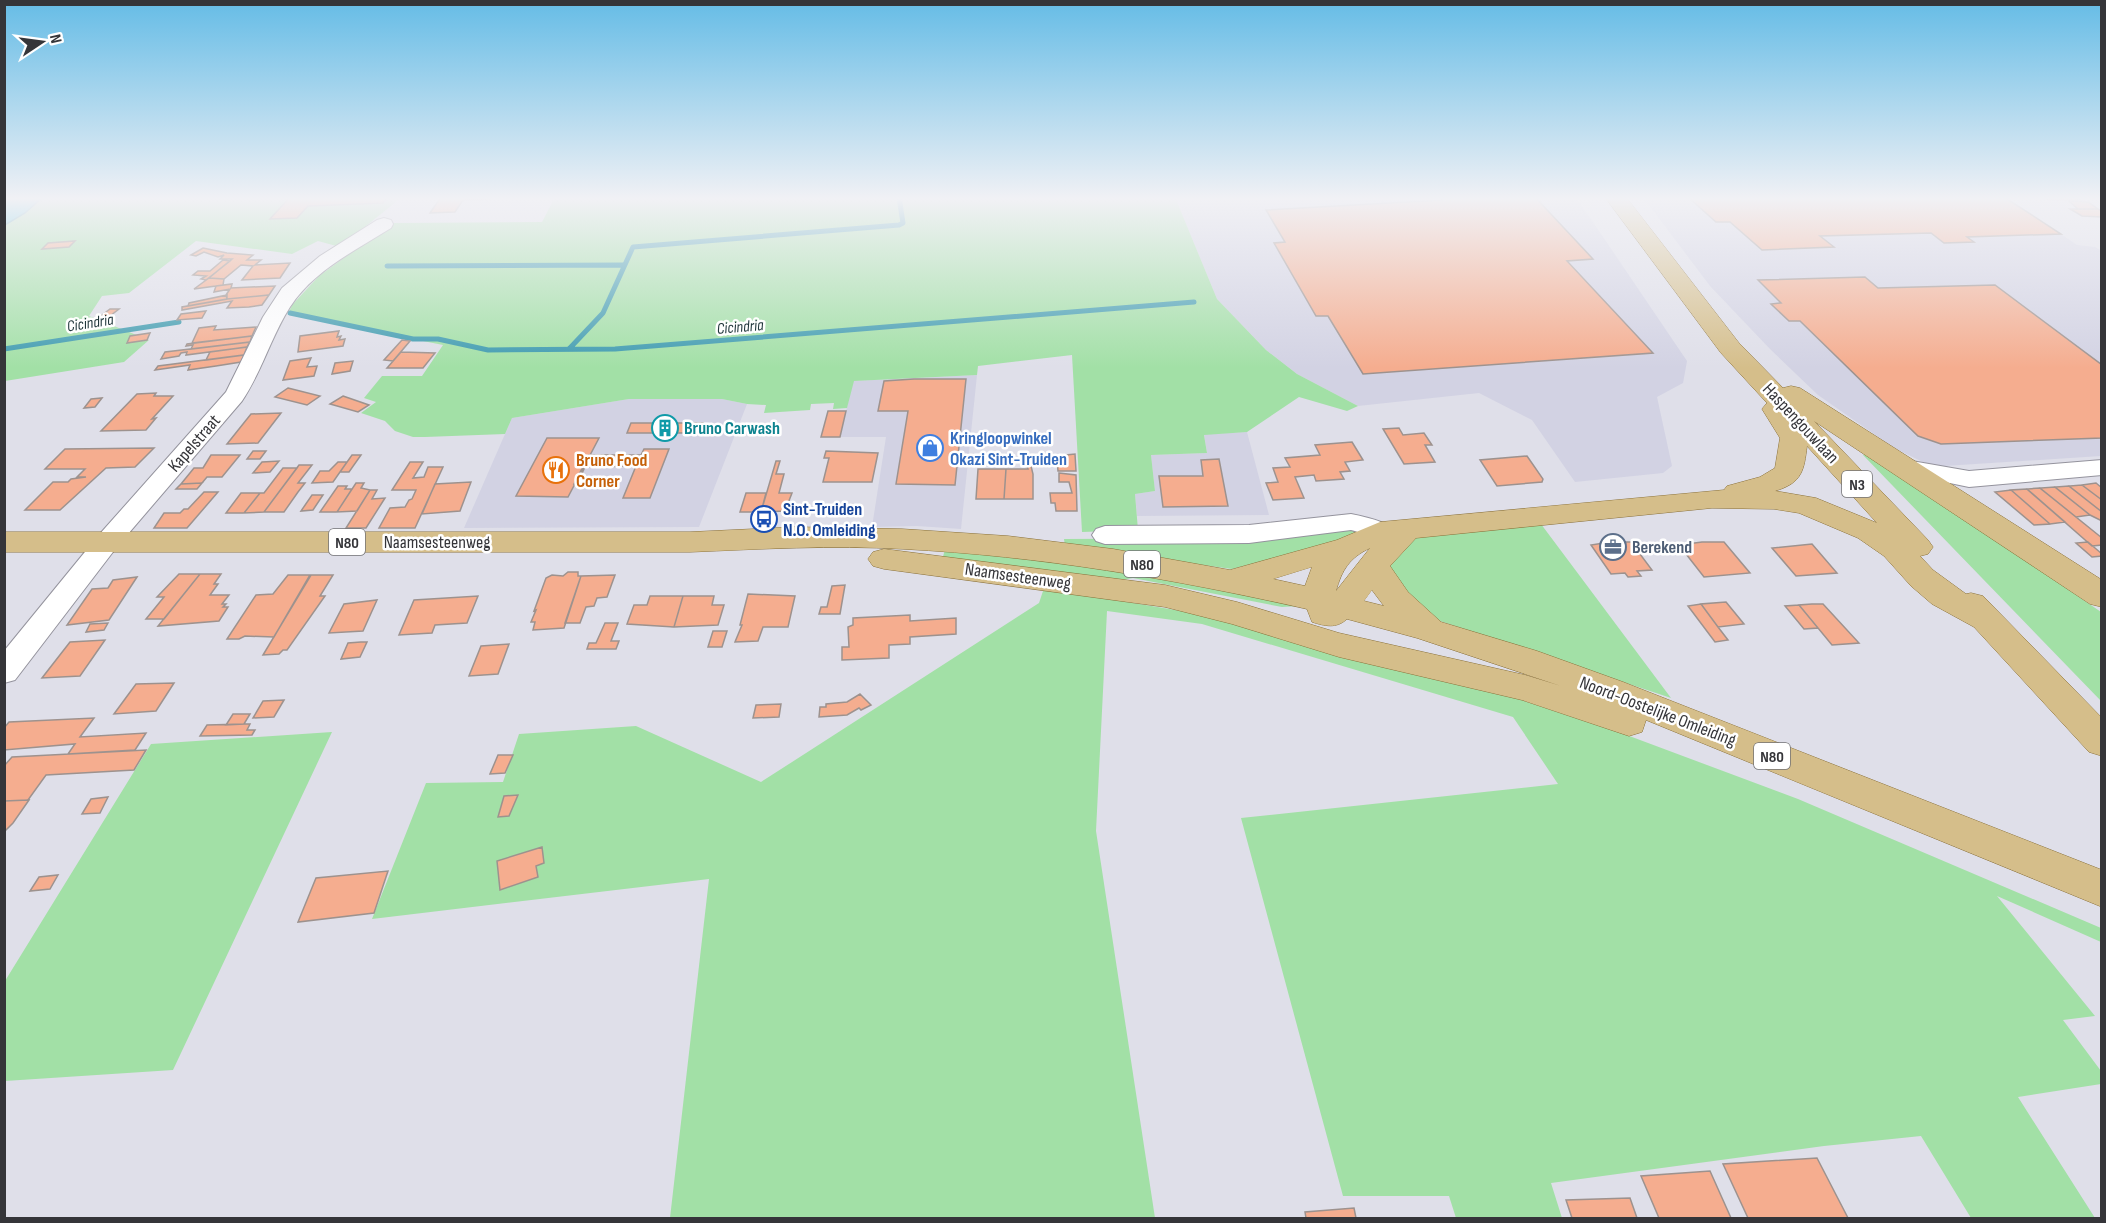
<svg xmlns="http://www.w3.org/2000/svg" width="2106" height="1223" viewBox="0 0 2106 1223" font-family="'Sofia Sans Condensed',sans-serif">
<rect width="100%" height="100%" fill="#dfdfe9"/>
<path fill="#d2d2e3" d="M1175,197H1576L1687,361L1683,383L1657,397L1672,466L1663,473L1575,482L1532,420L1479,393L1358,406L1297,374L1266,350L1217,299Z
M1643,197H2006L2077,245L2095,247L2102,251L2101,456L1944,466L1925,463L1894,448L1818,395L1770,349L1710,286Z
M977,375L961,529L917,526L872,527L886,437H840L853,381Z
M629,399H722L747,404L699,527L464,528L512,418Z
M1247,432L1269,515L1137,516L1135,494L1155,491L1151,455L1207,453L1204,434Z"/>
<path fill="#a2e0a6" d="M43,197H402L340,247L318,241L292,254L196,241L129,293L102,296L89,316L149,340L124,362L5,381L4,225L25,213Z
M555,197H1175L1217,299L1266,350L1297,374L1358,406L1347,411L1299,397L1247,432L1204,435L1207,453L1151,455L1155,491L1135,494L1138,530L1082,532L1072,355L978,366L977,375L854,381L847,408L833,409L834,403L811,404L810,410L764,413L766,405L747,404L722,399H629L512,418L505,434L425,437H413L395,431L385,421L361,413L376,402L364,398L382,376H422L443,345L293,315L289,312L292,305L319,276L392,223L542,222Z
M1868,452L2101,612V701L1863,455Z
M1541,524L1671,698L1425,616L1392,584L1388,559L1420,534Z
M1351,527L1359,532L1325,546L1232,569L1065,546L1064,539L1256,538Z
M946,546L1039,553L1299,606L1282,607L1133,578L1106,583L942,560Z
M1044,588L1217,617L1474,684L1624,734L1798,799L2101,928V942L1997,896L2095,1016L2063,1020L2101,1071V1084L2018,1097L2095,1218H1971L1921,1136L1824,1146L1551,1183L1562,1218H1456L1449,1196H1343L1241,818L1558,784L1513,717L1202,624L1107,611L1096,831L1155,1218H670L709,879L372,919L426,783L503,782L519,734L636,726L761,782L1039,603Z
M332,732L173,1070L5,1081V981L151,744Z"/>
<path fill="#42c7e2" stroke="#3e9baf" stroke-width="1.5" d="M5,197H43L25,213L5,225Z"/>
<g fill="none" stroke-linecap="round" stroke-linejoin="round">
<path stroke="#3e9baf" stroke-width="5" d="M387,266L623,265
M290,313L413,339H438L488,350L615,349L1194,302
M4,349L179,322
M569,349L603,313L633,247L899,225L903,223L899,197"/>
</g>
<path fill="#f5ad8f" stroke="#9d928e" stroke-width="1.5" d="M290,197H388L383,203L308,206L297,218L270,219Z
M441,197H540L463,200L455,212L430,213Z
M1439,197H1535L1593,259L1567,261L1653,353L1363,374L1328,316H1316L1274,243L1285,242L1266,210L1442,200Z
M1688,197H2004L2061,234L1967,237L1974,242L1944,243L1931,233L1820,236L1834,247L1762,250L1730,222H1716Z
M2042,197H2075L2080,200H2050Z
M2069,201L2088,202L2098,209H2078Z
M2070,209H2098L2102,211V217L2082,216Z
M75,241L69,247L42,249L48,243Z
M203,248L227,253L253,255L247,260H261L255,265L290,263L280,278L242,280L253,266L241,265L224,279L209,278L232,259H220L224,255L218,257L204,252L196,256L191,255Z
M223,260L230,261L206,280L201,279L206,276L193,275L198,271H210Z
M1865,277L1878,288L1995,285L2102,365V438L1941,444L1918,436L1800,321H1789L1771,304L1781,303L1758,280Z
M209,278L224,279L223,285L194,289Z
M232,284L231,288L275,286L269,295L227,299L226,295L230,289L214,292L216,286Z
M227,295V299L188,306L189,303Z
M269,295L262,305L249,307L227,308L232,301L182,310V307L227,299Z
M110,309H119L102,322H93Z
M206,311L202,318L177,320L181,314Z
M216,326L214,330L256,327L252,336L192,343L199,328Z
M339,331L337,337L341,336L339,340L345,339L343,346L298,352L300,336Z
M150,333L147,340L127,343L130,336Z
M252,336L250,342L191,349L193,345L186,346L187,344Z
M402,340L410,341L393,361L384,360Z
M250,342L247,347L186,355L187,352L181,353L179,356L161,359L165,352Z
M247,347L244,355L206,360L210,352Z
M401,352L435,353L423,368H387Z
M244,355L241,362L216,366L188,370L190,365L155,370L158,366Z
M311,358L307,367L317,366L314,376L283,380L290,361Z
M353,361L350,371L332,374L335,363Z
M914,379H966L955,485L896,484L908,411H878L884,381Z
M288,388L320,396L307,405L275,397Z
M156,393L154,396H173L152,419L156,418L146,430L101,431L137,394Z
M343,396L369,405L358,412L330,404Z
M102,398L95,407L84,408L91,399Z
M828,411H846L840,437H821Z
M281,413L258,443L227,444L251,414Z
M631,423H703L699,433H627Z
M1399,428L1403,435L1424,433L1432,445H1425L1435,462L1404,464L1383,429Z
M547,438H599L568,497L516,496Z
M1352,442L1363,460L1345,462L1350,471L1340,472L1344,479L1316,481L1314,475L1295,477L1304,498L1273,500L1266,483L1278,482L1273,468L1290,467L1285,458L1320,455L1315,445Z
M154,448L135,467L106,468L60,510H25L53,482H68L71,479L86,477H77L85,469H45L65,449Z
M644,449H669L650,498H623L636,466L585,467L577,484H574L589,455H641Z
M253,451H266L260,459H247Z
M826,451L878,453L872,482H823L829,458H824Z
M1075,454L1076,471H1058L1057,459H1067L1066,455Z
M211,455H240L222,477H207L202,483L181,484L194,468H203Z
M352,455H361L349,472H340Z
M1527,456L1543,479L1542,482L1497,486L1480,460Z
M1219,459L1228,506L1163,507L1159,476H1203L1201,460Z
M279,461L270,472L253,473L262,462Z
M776,461H780L776,474H784L779,493H792L785,511L761,512Z
M338,462H347L333,482L312,483L320,471H329Z
M410,462H423L413,478L424,477L428,467H443L415,528H379L390,508L405,507L409,500L412,499L416,490H392Z
M299,465H312L298,483H305L298,492L284,512H264Z
M1027,466H1031L1033,474V499H1004L1006,469H1028Z
M283,468H297L264,512L244,513L260,493H264Z
M978,469H1006L1004,499H976Z
M1059,473L1076,475L1077,511H1056L1055,503H1051L1050,493H1072L1069,482H1059Z
M471,482L460,511L422,514L435,484Z
M202,483L197,489H176L181,484Z
M356,483H364L361,488L370,490L357,511L337,512Z
M2096,483L2102,488V500L2082,485Z
M2082,485L2102,500V512L2069,486Z
M338,486H347L345,489H352L337,512H320Z
M2069,486L2102,512V521L2090,515L2055,487Z
M2055,487L2090,515L2076,517L2040,488Z
M2040,488L2102,538V545L2092,546L2027,489Z
M2027,489L2065,522L2050,524L2011,490Z
M370,490H377L372,499L385,498L366,528H346Z
M2011,490L2050,524L2034,525L1995,492Z
M204,492H218L187,528H154L164,513H180L184,509H188Z
M241,493H260L244,513H226Z
M746,493H766L761,512H740Z
M312,495H323L313,510L301,511Z
M1610,542H1631L1652,570L1637,571L1641,576L1628,577L1625,573L1611,574L1591,545Z
M1702,542H1724L1750,573L1704,577L1679,545Z
M2088,542L2102,554V556L2092,557L2076,543Z
M1812,544L1837,573L1796,576L1772,548Z
M568,572H578V576H581L564,628L533,630L535,622H531L536,610L534,611L546,578L552,575L563,576Z
M179,574H200L164,619H146L164,597H157Z
M200,574H221L214,584H218L210,595H229L222,604H226L223,607H228L219,621L158,626Z
M288,575H310L274,637L245,636L239,639H227L256,595L273,594Z
M311,575H333L320,596H325L287,650H283L279,654L263,655Z
M615,575L607,597L597,598L594,606L586,607L580,623H565L581,576Z
M137,577L109,620L67,625L92,589L108,588L113,580Z
M845,585L840,614H819L821,607H827L832,586Z
M748,594L795,596L788,627H763L758,641L735,642L742,625H740Z
M478,596L467,623L435,625L432,633L399,635L414,600Z
M650,596H683L674,627L627,624L634,605H647Z
M683,596H714L712,605H724L718,625L674,627Z
M377,600L363,631L329,633L344,604Z
M1726,602L1744,624L1718,627L1701,604Z
M1701,604L1718,627L1728,640L1715,642L1688,606Z
M1812,604H1823L1859,643L1832,645L1799,605Z
M1799,605L1818,628L1804,629L1785,606Z
M910,615V621L956,618V634L910,637V644L889,645V658L842,660V647H849L848,627L853,625V618Z
M108,623L104,630L86,632L90,624Z
M605,623H618L611,641H619L616,649H587L589,643H596Z
M713,631H727L722,647H708Z
M105,640L80,676L42,678L70,642Z
M361,642H367L360,657L341,659L348,643Z
M509,644L498,674L469,676L481,646Z
M174,683L156,711L114,714L136,684Z
M860,694L871,705L861,710L859,708L847,715L819,717L820,707H826V704L847,702Z
M284,700L274,717L253,718L263,701Z
M781,704L779,717L753,718L756,705Z
M233,714H250L244,724L226,725Z
M94,718L80,737L146,733L135,750L68,754L75,744L4,750V728L9,722Z
M244,724H250L247,730H255L252,735L200,736L207,725Z
M146,750L134,770L46,775L28,800L4,801V766L12,757Z
M498,755H513L505,773L490,774Z
M518,795L509,816L498,817L504,796Z
M108,797L100,813L82,814L91,799Z
M29,800L13,823L4,832V801Z
M542,847L544,863L536,866L538,877L500,890L497,861Z
M388,871L374,913L298,922L316,878Z
M58,875L50,889L30,891L39,877Z
M1817,1158L1848,1218H1748L1723,1164Z
M1710,1171L1731,1218H1659L1641,1176Z
M1630,1198L1637,1218H1572L1566,1200Z
M1354,1208L1356,1218H1306L1305,1212Z"/>
<g fill="none" stroke-linecap="round" stroke-linejoin="round">
<defs>
<path id="street" d="M384,218L391,220L393,224L391,228C356,250 313,271 290,307C271,337 262,371 242,401L116,548L15,680L4,683V651L98,536L226,392L263,317L282,288L320,256L377,220Z
M1906,460L1969,471L2102,460V475L1969,487L1897,472L1894,467L1897,462Z
M1351,514C1371,518 1394,523 1405,541L1401,547C1381,553 1370,534 1351,530L1249,543L1105,544L1096,541L1092,535L1096,529L1105,526L1249,525Z"/>
<path id="primary" d="M1605,197H1626L1739,343L1783,388L1791,386L1800,388L2102,580V607L2090,604L1814,421L1928,540L1933,547L1928,554L1920,556L1933,570L1966,594L1971,593L1983,596L2102,718V756L2089,752L1974,627L1932,604L1911,586L1884,556L1858,538L1799,513L1774,509L1712,508L1416,538L1390,566L1408,592L1441,622L1537,651L1623,682L2102,870V907L1646,720L1642,732L1629,736L1522,700L1339,657L1232,624L1165,607L884,569L873,566L868,559L873,552L884,549L1165,585L1237,602L1339,633L1525,675L1561,686L1417,638L1347,619C1336,629 1325,626 1312,622L1307,609C1174,579 1040,556 903,549C832,545 761,549 690,552H4V532H690L796,527L902,529L1008,536L1113,549L1230,570L1337,540L1380,522L1724,490L1727,486L1760,477L1775,468L1780,438L1762,409L1767,403L1721,353ZM1807,446L1877,523L1816,498L1775,491C1802,483 1804,471 1807,446ZM1370,548L1336,591C1342,570 1349,558 1370,548ZM1312,567L1305,586L1273,579ZM1372,590L1384,606L1364,601Z"/>
</defs>
<use href="#street" stroke="#94939d" stroke-width="2"/>
<use href="#primary" stroke="#8b723b" stroke-width="1"/>
<use href="#street" fill="#fff" fill-rule="evenodd"/>
<use href="#primary" fill="#d5be8a" fill-rule="evenodd"/>
</g>
<linearGradient id="sky" x2="0" y2="1"><stop stop-color="#65bce6"/><stop offset="0.54" stop-color="#f1f1f5"/><stop offset="1" stop-color="#f1f1f5" stop-opacity="0"/></linearGradient>
<rect width="2106" height="368" fill="url(#sky)"/>
<defs>
<symbol id="building-ring" viewBox="-11 -11 22 22"><circle r="9.5" fill="#fff" stroke="#0f9aa8" stroke-width="1.5"/><path d="M-4-6H4V6H1V3H-1V6H-4ZM-2.5-4.3h1.7v1.8h-1.7ZM.8-4.3h1.7v1.8H.8ZM-2.5-1h1.7V.8h-1.7ZM.8-1h1.7V.8H.8Z" fill="#0f9aa8"/></symbol>
<symbol id="shop-ring" viewBox="-11 -11 22 22"><circle r="9.5" fill="#fff" stroke="#3f7fe0" stroke-width="1.5"/><path d="M-5-2.5h2.3a2.7 3.5 0 0 1 5.4 0H5L5.5 6h-11ZM-1.5-2.5h3a1.5 2.3 0 0 0-3 0Z" fill="#3f7fe0"/></symbol>
<symbol id="restaurant-ring" viewBox="-11 -11 22 22"><circle r="9.5" fill="#fff" stroke="#e8710a" stroke-width="1.5"/><path d="M-5-6h1v4h1v-4h1v4h1v-4h1v5L-1.5 .5V6h-2V.5L-5-1ZM5-6V6H3V1.5H1.5Q1.5-4 5-6Z" fill="#e8710a"/></symbol>
<symbol id="bus-ring" viewBox="-11 -11 22 22"><circle r="9.5" fill="#fff" stroke="#1a4fb4" stroke-width="1.5"/><path d="M-5-6H5V4H4V6H2V4H-2V6H-4V4H-5ZM-3.5-4V0h7V-4ZM-3.5 1.2v1.5H-2V1.2ZM2 1.2v1.5H3.5V1.2Z" fill="#1a4fb4"/></symbol>
<symbol id="office-ring" viewBox="-11 -11 22 22"><circle r="9.5" fill="#fff" stroke="#5c6f8a" stroke-width="1.5"/><path d="M-6-3h4V-5.5h4V-3h4V5H-6ZM-1-4.5V-3h2v-1.5ZM-6 0V1H6V0Z" fill="#5c6f8a"/></symbol>
</defs>
<g fill-rule="evenodd">
<use href="#building-ring" x="650" y="413" width="30" height="30"/>
<use href="#shop-ring" x="915" y="433" width="30" height="30"/>
<use href="#restaurant-ring" x="541" y="455" width="30" height="30"/>
<use href="#bus-ring" x="749" y="504" width="30" height="30"/>
<use href="#office-ring" x="1598" y="532" width="30" height="30"/>
</g>
<g text-anchor="middle" stroke-width="5" stroke-linejoin="round" paint-order="stroke">
<g font-size="16" font-style="italic" fill="#1f353a" stroke="#fff">
<text transform="translate(90 322) rotate(-9)" y="6">Cicindria</text>
<text transform="translate(740 326) rotate(-5)" y="6">Cicindria</text>
</g>
<g fill="#fff" stroke="#727274" stroke-width="1.5">
<rect x="1842" y="471" width="30" height="26" rx="4.5"/>
<rect x="329" y="529" width="36" height="26" rx="4.5"/>
<rect x="1124" y="551" width="36" height="26" rx="4.5"/>
<rect x="1754" y="743" width="36" height="26" rx="4.5"/>
</g>
<g font-size="16" font-weight="bold" fill="#353539">
<text x="1857" y="490">N3</text>
<text x="347" y="548">N80</text>
<text x="1142" y="570">N80</text>
<text x="1772" y="762">N80</text>
</g>
<g font-size="18" fill="#353539" stroke="#fff">
<text transform="translate(1801 423) rotate(47)" y="6">Haspengouwlaan</text>
<text transform="translate(194 443) rotate(-49)" y="6">Kapelstraat</text>
<text x="437" y="548">Naamsesteenweg</text>
<text transform="translate(1018 576) rotate(8)" y="6">Naamsesteenweg</text>
<text transform="translate(1658 711) rotate(21)" y="6">Noord-Oostelijke Omleiding</text>
</g>
<g font-size="18" font-weight="bold" fill="#0d838f" stroke="#fff" text-anchor="start">
<text x="684" y="434">Bruno Carwash</text>
</g>
<g font-size="18" font-weight="bold" fill="#366cbe" stroke="#fff" text-anchor="start">
<text x="950" y="444">Kringloopwinkel<tspan x="950" dy="21">Okazi Sint-Truiden</tspan></text>
</g>
<g font-size="18" font-weight="bold" fill="#c56008" stroke="#fff" text-anchor="start">
<text x="576" y="466">Bruno Food<tspan x="576" dy="21">Corner</tspan></text>
</g>
<g font-size="18" font-weight="bold" fill="#164399" stroke="#fff" text-anchor="start">
<text x="783" y="515">Sint-Truiden<tspan x="783" dy="21">N.O. Omleiding</tspan></text>
</g>
<g font-size="18" font-weight="bold" fill="#4e5e75" stroke="#fff" text-anchor="start">
<text x="1632" y="553">Berekend</text>
</g>
</g>
<rect width="2106" height="1223" fill="none" stroke="#353539" stroke-width="12"/>
<g transform="translate(42 42) rotate(77)" stroke="#ffffff" stroke-width="4.5" paint-order="stroke">
<path d="M0-4.5L10 22L0 15L-10 22Z" fill="#353539"/>
<text y="-9" font-size="16" font-weight="bold" text-anchor="middle" fill="#353539">N</text>
</g>
</svg>
